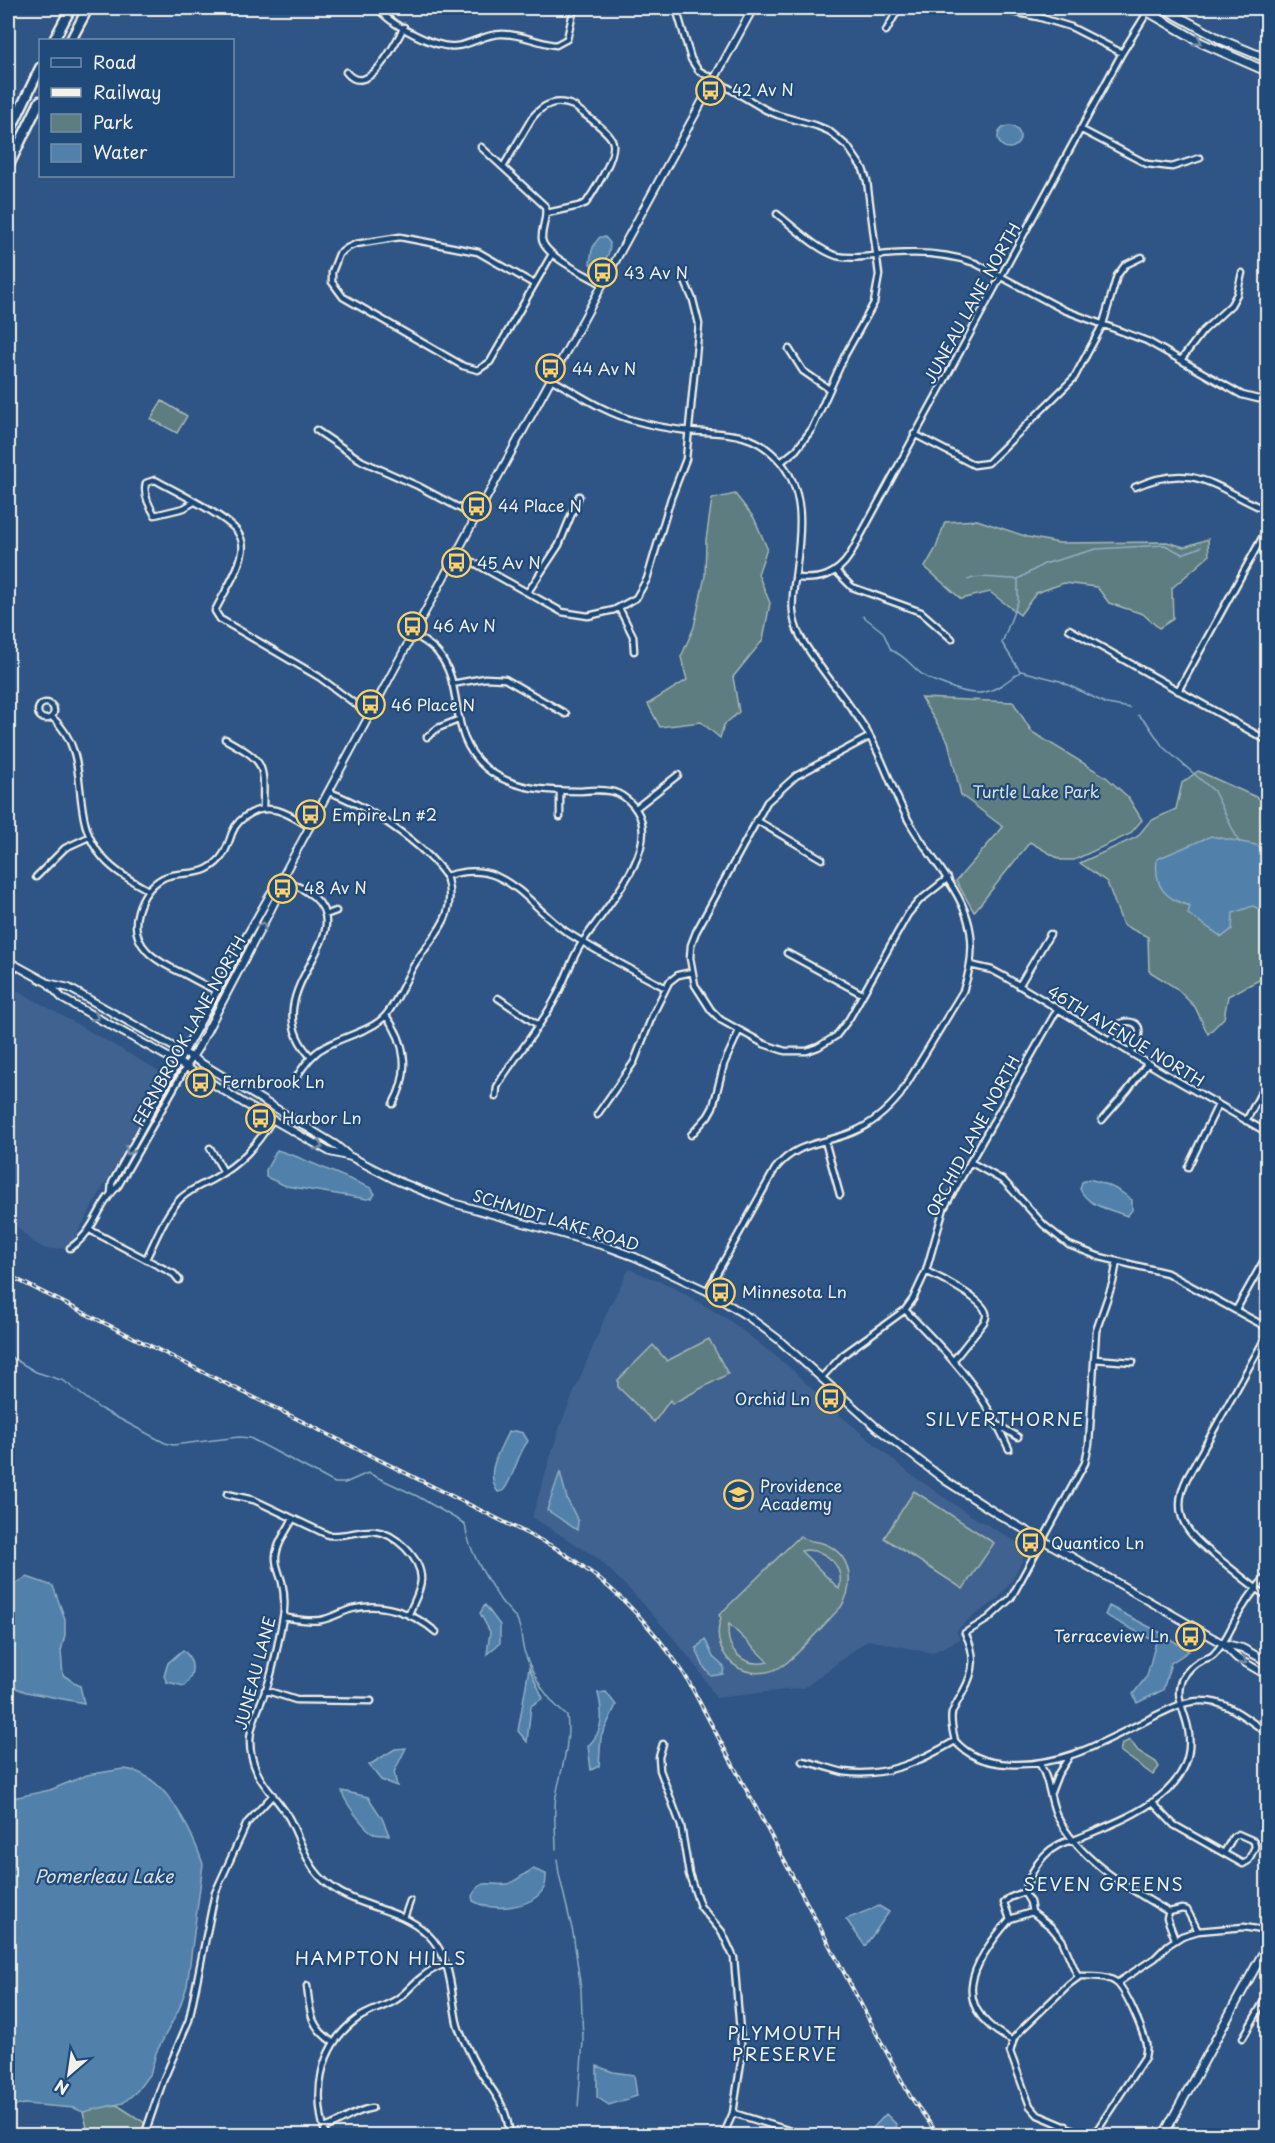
<svg xmlns="http://www.w3.org/2000/svg" width="1275" height="2143" viewBox="0 0 1275 2143" font-family="'Playpen Sans',sans-serif">
<rect width="100%" height="100%" fill="#2e5585"/>
<filter id="ink" filterUnits="userSpaceOnUse"><feTurbulence type="fractalNoise" baseFrequency=".0167" numOctaves="2"/><feDisplacementMap in="SourceGraphic" scale="12" xChannelSelector="R" yChannelSelector="G"/><feConvolveMatrix kernelMatrix="1 2 1 2 8 2 1 2 1" color-interpolation-filters="sRGB"/></filter>
<g filter="url(#ink)">
<path fill="#406290" d="M8,985L166,1075L69,1248L46,1249L30,1240L8,1217Z
M629,1269L673,1287L729,1320L788,1366L835,1411L910,1474L970,1515L1022,1545L1027,1551L1012,1580L997,1600L969,1619L956,1631L960,1639L932,1653L868,1640L804,1688L716,1698L697,1667L675,1640L638,1598L599,1559L532,1517L560,1426L608,1310Z"/>
<path fill="#5d7d81" stroke="#a8b7b4" stroke-width="1.5" fill-rule="evenodd" d="M162,401L187,416L177,433L151,419Z
M735,494L754,518L767,548L758,574L770,603L763,640L733,677L739,712L724,725L720,738L701,722L660,727L648,704L687,680L681,657L694,627L705,576L706,540L712,499Z
M977,520L1028,537L1059,543L1167,542L1184,547L1208,539L1209,556L1172,588L1173,619L1159,628L1143,614L1109,603L1097,587L1064,583L1036,593L1020,615L990,592L961,599L925,567L936,548L945,522Z
M921,698L1013,702L1032,732L1106,777L1128,797L1142,820L1130,834L1074,860H1061L1030,842L974,912L956,881L1003,827L961,795L948,741Z
M1198,771L1267,802V976L1228,996L1224,1018L1208,1034L1195,1007L1176,988L1149,971L1148,937L1123,925L1107,882L1080,863L1137,837L1150,821L1176,809L1182,783Z
M709,1339L728,1374L672,1404L670,1400L654,1422L618,1387V1380L653,1345L667,1361Z
M914,1491L994,1543L963,1589L884,1538Z
M800,1536C808,1543 816,1540 825,1544C852,1555 855,1585 841,1607C824,1624 803,1650 785,1664C767,1677 741,1676 727,1658C718,1646 716,1632 721,1618L719,1615ZM807,1550C828,1551 845,1567 839,1589L801,1551ZM729,1624L768,1662C743,1668 724,1649 729,1624Z
M1130,1740L1138,1751L1156,1762L1159,1767L1153,1775L1120,1751L1122,1744Z
M117,2105L145,2123L141,2135H89L83,2112L96,2108Z"/>
<path fill="#5181aa" stroke="#92aec3" stroke-width="1.5" d="M998 137a11 11 0 1 1 22 0a11 11 0 1 1-22 0Z
M600,237H605L610,243C610,255 606,263 595,268L590,264C591,253 592,245 600,237Z
M1211,836L1256,845L1267,850V913L1253,906L1233,913L1232,929L1222,937L1188,914L1190,906C1165,899 1154,887 1157,859Z
M277,1150L295,1156L371,1188L375,1194L372,1198L367,1199L286,1186L266,1177V1170Z
M1089,1179C1106,1183 1119,1189 1132,1200V1210L1127,1216C1111,1209 1088,1207 1080,1189L1082,1182Z
M515,1431L523,1433L528,1441C516,1456 515,1476 503,1491L498,1492C484,1473 500,1450 508,1432Z
M560,1472L567,1499L578,1521L577,1530L547,1510Z
M27,1577L53,1586L65,1619V1635L61,1651L63,1675L80,1686L84,1703L26,1692L8,1685V1588Z
M485,1605L500,1625V1643L487,1654L490,1632L480,1613Z
M1109,1606L1161,1633L1189,1651L1171,1663L1163,1690L1137,1703L1133,1694L1147,1676L1156,1642L1105,1615Z
M705,1639L713,1657L724,1667L723,1674L711,1676L704,1667L696,1649Z
M183,1650C195,1660 195,1675 184,1686L167,1682L164,1676L168,1663Z
M529,1668L543,1698L531,1706L527,1742L518,1731Z
M606,1692L616,1705L601,1737L599,1766L591,1770L588,1746C604,1731 603,1714 598,1693Z
M406,1748L394,1772L397,1786L381,1780L369,1765L395,1749Z
M123,1769C164,1771 191,1829 203,1864L187,1986L179,2009L156,2053L151,2072L137,2091L123,2103L83,2112L74,2108L38,2105L24,2104L8,2108V1799L50,1790L87,1775Z
M342,1791L368,1797L382,1818L389,1835C385,1835 378,1835 375,1834C365,1830 343,1800 342,1791Z
M533,1869L546,1874C546,1879 546,1884 544,1888C532,1909 493,1912 473,1901L472,1896C483,1876 490,1887 507,1884C514,1883 525,1873 533,1869Z
M879,1906L889,1912L865,1946L846,1919Z
M597,2066L613,2072L634,2075L637,2096L609,2105L597,2097Z
M886,2114L897,2125L893,2135H880L872,2129Z"/>
<g fill="none" stroke-linecap="round" stroke-linejoin="round">
<path stroke="#92aec3" stroke-width="1.5" d="M625,8V12
M968,580C977,574 1004,580 1017,579
M863,616L883,632L891,650C909,658 910,666 923,675C929,680 938,682 945,685C980,700 991,694 1021,671L1060,681L1107,704L1130,708
M1020,671L1002,643L1018,601V579L1044,564L1096,549L1165,545L1182,554L1201,547
M1138,715L1147,723L1163,747L1214,791L1239,842
M8,1352L11,1357L36,1372L64,1381L99,1408L165,1443L173,1445L239,1437L250,1438L335,1483H345L368,1473L417,1496L465,1524C468,1550 485,1576 499,1598C504,1606 512,1612 517,1620C522,1629 521,1641 524,1651C533,1676 546,1699 567,1716C571,1742 561,1770 556,1796C553,1813 556,1832 556,1849
M557,1859L559,1874L573,1933L581,1989L583,2041L578,2107
M575,2136L576,2129"/>
<defs>
<path id="minor" d="M378,8C389,24 436,49 456,46C471,45 484,34 501,34C520,33 537,43 556,45L567,39L574,8
M676,8L691,59L698,70L766,110L778,115L817,126L829,131L848,147L863,169L867,181L879,275L874,303L845,355L812,429L796,450L781,462
M1008,11L1038,17L1071,27L1122,53
M886,31L899,8
M346,72C368,100 396,42 404,27
M1080,129L1147,164L1172,167L1200,158
M481,147L545,206C548,219 541,227 542,239C544,256 587,275 602,284
M503,167L532,118C543,104 556,98 574,106C583,114 607,129 612,140C619,153 594,191 586,203L579,206L547,213
M777,214C794,227 817,250 837,256C855,260 875,255 893,254C919,252 950,254 975,263L1064,310L1147,341L1242,395L1258,399L1268,397
M534,284L478,252L400,237L356,244L347,248L339,254L332,272V282L343,297L463,366L478,370L490,362L552,254
M789,349L803,371L829,389
M1181,360L1203,331L1231,305L1237,294L1242,273
M551,379C578,394 605,413 636,421C653,426 671,429 689,431C723,434 751,430 777,458C809,491 800,538 795,579C792,599 790,617 800,636C818,668 843,694 863,725C883,755 892,792 910,823C945,883 991,914 963,991L900,1095C887,1111 872,1124 853,1132C822,1145 797,1141 775,1169L707,1291
M316,430L362,461L418,486L476,517
M914,434L974,465L988,463L1074,378L1103,324L1117,276L1125,265L1142,257
M1135,487C1195,460 1216,489 1268,511
M194,502L184,508L155,515C149,506 143,494 146,483L155,480C174,490 224,515 237,531C241,537 244,545 242,553C238,573 224,592 215,611L220,619L319,677L370,715
M456,554L469,560L562,612L588,616L614,610L636,598L647,579L671,498L686,459L699,324L693,300L684,279
M836,571L852,587L921,612L952,639
M795,578C819,580 836,577 850,555L1122,53L1150,8
M528,592L559,545L579,496
M619,608L633,636L634,651
M1069,629L1268,741
M413,634C422,640 432,645 438,653C466,686 446,735 486,768C512,790 549,791 581,791C593,790 606,789 617,793C626,797 632,803 637,811C662,851 600,913 580,946C570,962 565,982 555,999C540,1027 519,1052 502,1078L497,1087L496,1097
M452,684L485,678L505,679L566,714
M1178,691L1268,527
M38 711a8 8 0 1 1 16 0a8 8 0 1 1-16 0Z
M52,717C96,757 65,815 103,858C115,872 132,881 148,890
M427,737L438,728L458,720
M869,737L796,776L767,802L696,932L691,945L690,958L695,985L711,1010L721,1020L764,1044L785,1051H807L818,1047L836,1036L849,1019L908,914L919,901L948,878
M225,739C266,762 264,763 263,809
M329,792C366,805 423,843 446,876C462,871 480,869 496,876C523,888 541,914 565,931C597,952 632,970 666,988
M636,808L678,775
M560,817V791
M756,820L822,859
M36,877L65,848L89,837
M282,878C293,884 305,889 314,897C361,940 251,992 311,1057
M325,915L336,911
M787,953L862,994
M970,965L992,970L1005,977L1162,1072L1268,1133
M1019,986L1050,934
M217,991C206,986 195,980 184,974C157,962 128,946 138,911C142,897 150,885 163,878C177,871 193,876 207,869C223,861 227,848 232,833C236,823 242,818 251,813C273,802 291,816 310,827
M498,998L538,1025
M386,1016C407,1043 410,1074 393,1104
M1110,1041L1121,1023C1129,1020 1141,1022 1139,1034C1139,1040 1133,1047 1130,1053
M292,1085C299,1073 306,1061 317,1052C336,1037 371,1033 386,1015C399,999 405,979 416,962C436,931 458,917 446,876
M597,1115L634,1062L653,1014L669,982L678,975L692,972
M1102,1120L1128,1090L1147,1064
M1246,1121L1268,1080
M691,1135L708,1116L713,1107L724,1064L739,1031
M825,1141L840,1195
M210,1148L224,1172
M970,1162L1004,1181L1044,1225L1069,1245L1100,1257L1167,1273L1268,1328
M1188,1167L1218,1105
M111,1193L112,1183L178,1063
M90,1230L174,1274L179,1280
M70,1248C97,1230 97,1205 118,1186L186,1067
M146,1259C156,1239 165,1214 181,1198C191,1189 202,1185 213,1179C240,1164 257,1145 272,1120
M926,1271C939,1277 983,1299 986,1313C987,1317 986,1319 984,1322L953,1361
M905,1310C934,1340 965,1370 987,1407C996,1420 1002,1435 1009,1449
M1236,1310L1268,1253
M1268,1333L1187,1478C1167,1519 1193,1539 1223,1562C1238,1574 1252,1586 1268,1597
M1094,1359L1133,1362
M822,1377L843,1355L905,1310L913,1299L926,1271L944,1208L1057,1010
M998,1425L1018,1437
M227,1494L254,1500L328,1535C344,1537 359,1530 374,1531C395,1533 421,1558 421,1579C421,1591 413,1603 409,1614
M293,1519C287,1530 277,1543 276,1556C275,1565 280,1574 282,1582C285,1596 285,1610 282,1623C278,1642 275,1662 269,1681C258,1715 240,1734 257,1772C265,1790 281,1802 290,1820C306,1852 307,1873 341,1893C371,1910 410,1911 433,1940C452,1963 451,1994 457,2022C459,2032 465,2042 469,2051C483,2085 506,2095 510,2136
M283,1617C295,1619 308,1622 321,1620C332,1618 341,1612 352,1609C381,1601 414,1613 436,1632
M265,1690L296,1700L371,1701
M955,1741C969,1757 987,1763 1008,1764C1061,1767 1102,1743 1147,1720C1164,1712 1183,1700 1203,1701C1229,1701 1247,1720 1268,1733
M663,1744L659,1757L660,1770L681,1826L689,1874L700,1906L722,1932L734,1958L742,2056L733,2113L723,2136
M802,1761C816,1763 829,1769 844,1772C885,1778 921,1761 955,1741C953,1731 950,1722 952,1713C955,1705 960,1698 963,1692C975,1671 976,1654 965,1633L988,1619L1011,1598L1085,1463L1089,1444L1096,1331L1113,1282L1117,1261
M1039,1763C1050,1779 1049,1799 1057,1816C1080,1861 1127,1887 1169,1912
M1051,1792L1058,1774L1069,1757
M1152,1802L1174,1825L1243,1864L1248,1861L1255,1847L1254,1841L1238,1834L1233,1837L1224,1853
M1024,1892C1032,1868 1047,1844 1074,1840C1121,1820 1201,1795 1188,1728C1185,1712 1174,1695 1182,1679C1186,1672 1194,1663 1202,1660C1206,1658 1211,1658 1214,1654C1227,1642 1233,1621 1243,1607C1250,1595 1259,1585 1268,1574
M1032,1912L1051,1927L1062,1940L1078,1977
M404,1918L410,1901
M1010,1919C971,1964 947,2007 1013,2041
M1010,1919L1004,1903L1009,1898L1024,1892L1030,1902L1032,1912
M1010,1919L1032,1912
M1175,1939L1167,1918L1169,1912L1182,1909L1187,1910L1198,1931
M1080,1976C1092,1976 1108,1975 1117,1983C1127,1992 1142,2029 1146,2043C1147,2048 1146,2052 1145,2057L1097,2130L1089,2134H1083L1038,2115L1030,2106L1010,2052L1014,2038L1020,2031L1069,1984Z
M1117,1983L1155,1958L1168,1945L1182,1936L1198,1931L1244,1927L1268,1931
M307,1986C310,2013 310,2027 334,2043
M1243,2038L1268,1994
M733,2113L807,2136
M324,2128C341,2123 353,2111 372,2108
M144,2136L163,2081L189,2020L215,1893L247,1823L273,1795
M326,2136C313,2094 318,2047 357,2019C368,2011 382,2008 394,2001C405,1995 412,1984 422,1977C429,1971 437,1967 446,1964
M1062,2136L1066,2126"/>
<path id="tertiary" d="M8,961L48,983L69,988L193,1058L336,1145L348,1155
M48,983L63,999L186,1067L245,1104L330,1152L351,1157L398,1181L453,1203L608,1247L635,1257L707,1291L750,1318L778,1339L877,1428L946,1481L999,1515L1222,1643L1242,1648L1268,1662
M178,1063L245,939L274,888L282,878L476,517L753,8
M186,1067L198,1048L271,909L283,885L282,878
M1222,1643L1237,1658L1268,1676"/>
<path id="secondary" d="M1141,8L1202,43L1268,72
M1163,8L1222,40L1268,59
M1163,2136L1268,1944"/>
<path id="motorway" d="M54,40L71,8
M71,40L88,8
M8,135L40,68
M8,167L40,101"/>
</defs>
<use href="#minor" stroke="#f4f1e8" stroke-width="9"/>
<use href="#tertiary" stroke="#f4f1e8" stroke-width="10"/>
<use href="#secondary" stroke="#f4f1e8" stroke-width="11"/>
<use href="#motorway" stroke="#f4f1e8" stroke-width="13"/>
<use href="#minor" stroke="#1f4a7a" stroke-width="4.5"/>
<use href="#tertiary" stroke="#1f4a7a" stroke-width="6"/>
<use href="#secondary" stroke="#1f4a7a" stroke-width="7"/>
<use href="#motorway" stroke="#1f4a7a" stroke-width="8"/>
<defs>
<path id="rail" d="M8,1275L554,1547C610,1582 648,1620 685,1675L910,2096L939,2136"/>
</defs>
<use href="#rail" stroke="#f4f1e8" stroke-width="4"/>
<use href="#rail" stroke="#1f4a7a" stroke-width="1.5" stroke-dasharray="4.5" stroke-linecap="butt"/>
</g>
<defs><path id="oneway-chevron" d="M-2-3.5L2.5 0L-2 3.5" fill="none" stroke-width="1.6" stroke-linecap="round" stroke-linejoin="round" transform="scale(1.5)"/></defs>
<g stroke="#748da6">
<use href="#oneway-chevron" transform="translate(1198 41) rotate(28)"/>
<use href="#oneway-chevron" transform="translate(262 926) rotate(-63)"/>
<use href="#oneway-chevron" transform="translate(95 1017) rotate(29)"/>
<use href="#oneway-chevron" transform="translate(319 1146) rotate(28)"/>
<use href="#oneway-chevron" transform="translate(129 1151) rotate(118)"/>
<use href="#oneway-chevron" transform="translate(1243 1661) rotate(33)"/>
</g>
</g>
<defs>
<symbol id="bus-ring" viewBox="-11 -11 22 22"><circle r="9.5" fill="#1f4a7a" stroke="#ffd166" stroke-width="1.5"/><path d="M-5-6H5V4H4V6H2V4H-2V6H-4V4H-5ZM-3.5-4V0h7V-4ZM-3.5 1.2v1.5H-2V1.2ZM2 1.2v1.5H3.5V1.2Z" fill="#ffd166"/></symbol>
<symbol id="school-ring" viewBox="-11 -11 22 22"><circle r="9.5" fill="#1f4a7a" stroke="#ffd166" stroke-width="1.5"/><path d="M0-5L7-2L0 1L-7-2ZM-4 1L0 2.5L4 1V4Q0 6-4 4Z" fill="#ffd166"/></symbol>
</defs>
<g fill-rule="evenodd">
<use href="#bus-ring" x="694" y="74" width="33" height="33"/>
<use href="#bus-ring" x="586" y="256" width="33" height="33"/>
<use href="#bus-ring" x="534" y="352" width="33" height="33"/>
<use href="#bus-ring" x="460" y="490" width="33" height="33"/>
<use href="#bus-ring" x="440" y="546" width="33" height="33"/>
<use href="#bus-ring" x="396" y="610" width="33" height="33"/>
<use href="#bus-ring" x="354" y="688" width="33" height="33"/>
<use href="#bus-ring" x="294" y="798" width="33" height="33"/>
<use href="#bus-ring" x="266" y="872" width="33" height="33"/>
<use href="#bus-ring" x="184" y="1066" width="33" height="33"/>
<use href="#bus-ring" x="244" y="1102" width="33" height="33"/>
<use href="#bus-ring" x="704" y="1276" width="33" height="33"/>
<use href="#bus-ring" x="814" y="1382" width="33" height="33"/>
<use href="#school-ring" x="722" y="1478" width="33" height="33"/>
<use href="#bus-ring" x="1014" y="1526" width="33" height="33"/>
<use href="#bus-ring" x="1174" y="1620" width="33" height="33"/>
</g>
<g text-anchor="middle" stroke-width="4.5" stroke-linejoin="round" paint-order="stroke">
<g font-size="16" fill="#f4f1e8" stroke="#1f4a7a" text-anchor="start">
<text x="732" y="96">42 Av N</text>
<text x="624" y="279">43 Av N</text>
<text x="572" y="375">44 Av N</text>
<text x="498" y="512">44 Place N</text>
<text x="477" y="569">45 Av N</text>
<text x="433" y="632">46 Av N</text>
<text x="391" y="711">46 Place N</text>
<text x="332" y="821">Empire Ln #2</text>
<text x="304" y="894">48 Av N</text>
<text x="222" y="1088">Fernbrook Ln</text>
<text x="282" y="1124">Harbor Ln</text>
<text x="742" y="1298">Minnesota Ln</text>
<text x="810" y="1405" text-anchor="end">Orchid Ln</text>
<text x="760" y="1492">Providence<tspan x="760" dy="18">Academy</tspan></text>
<text x="1051" y="1549">Quantico Ln</text>
<text x="1169" y="1642" text-anchor="end">Terraceview Ln</text>
</g>
<g font-size="16" fill="#f4f1e8" stroke="#1f4a7a">
<text transform="translate(972 303) rotate(-61)" y="6">JUNEAU LANE NORTH</text>
<text transform="translate(189 1031) rotate(-61)" y="6">FERNBROOK LANE NORTH</text>
<text transform="translate(1126 1036) rotate(31)" y="6">46TH AVENUE NORTH</text>
<text transform="translate(973 1136) rotate(-62)" y="6">ORCHID LANE NORTH</text>
<text transform="translate(556 1220) rotate(17)" y="6">SCHMIDT LAKE ROAD</text>
<text transform="translate(255 1673) rotate(-75)" y="6">JUNEAU LANE</text>
</g>
<g font-size="16" fill="#dde0d9" stroke="#1f4a7a">
<text x="1036" y="798">Turtle Lake Park</text>
</g>
<g font-size="18" letter-spacing="1.5" fill="#f4f1e8" stroke="#1f4a7a">
<text x="1005" y="1426">SILVERTHORNE</text>
<text x="1104" y="1891">SEVEN GREENS</text>
<text x="381" y="1965">HAMPTON HILLS</text>
<text x="785" y="2040">PLYMOUTH<tspan x="785" dy="21">PRESERVE</tspan></text>
</g>
<g font-size="18" font-style="italic" fill="#dce0df" stroke="#1f4a7a">
<text x="104" y="1883">Pomerleau Lake</text>
</g>
</g>
<rect width="1275" height="2143" fill="none" stroke="#1f4a7a" stroke-width="30"/>
<rect x="15" y="15" width="1245" height="2113" fill="none" stroke="#f4f1e8" stroke-width="2" filter="url(#ink)"/>
<rect x="39" y="39" width="195" height="138" fill="#1f4a7a" stroke="#748da6" stroke-width="1.5"/>
<rect x="51" y="58" width="30" height="9" fill="#1f4a7a" stroke="#748da6" stroke-width="1.5"/>
<text x="93" y="69" font-size="18" fill="#f4f1e8">Road</text>
<rect x="51" y="88" width="30" height="9" fill="#f4f1e8" stroke="#748da6" stroke-width="1.5"/>
<text x="93" y="99" font-size="18" fill="#f4f1e8">Railway</text>
<rect x="51" y="114" width="30" height="18" fill="#5d7d81" stroke="#748da6" stroke-width="1.5"/>
<text x="93" y="129" font-size="18" fill="#f4f1e8">Park</text>
<rect x="51" y="144" width="30" height="18" fill="#5181aa" stroke="#748da6" stroke-width="1.5"/>
<text x="93" y="159" font-size="18" fill="#f4f1e8">Water</text>
<g transform="translate(69 2074) rotate(209)" stroke="#1f4a7a" stroke-width="4.5" paint-order="stroke">
<path d="M0-4.5L10 22L0 15L-10 22Z" fill="#f4f1e8"/>
<text y="-9" font-size="16" font-weight="bold" text-anchor="middle" fill="#f4f1e8">N</text>
</g>
</svg>
